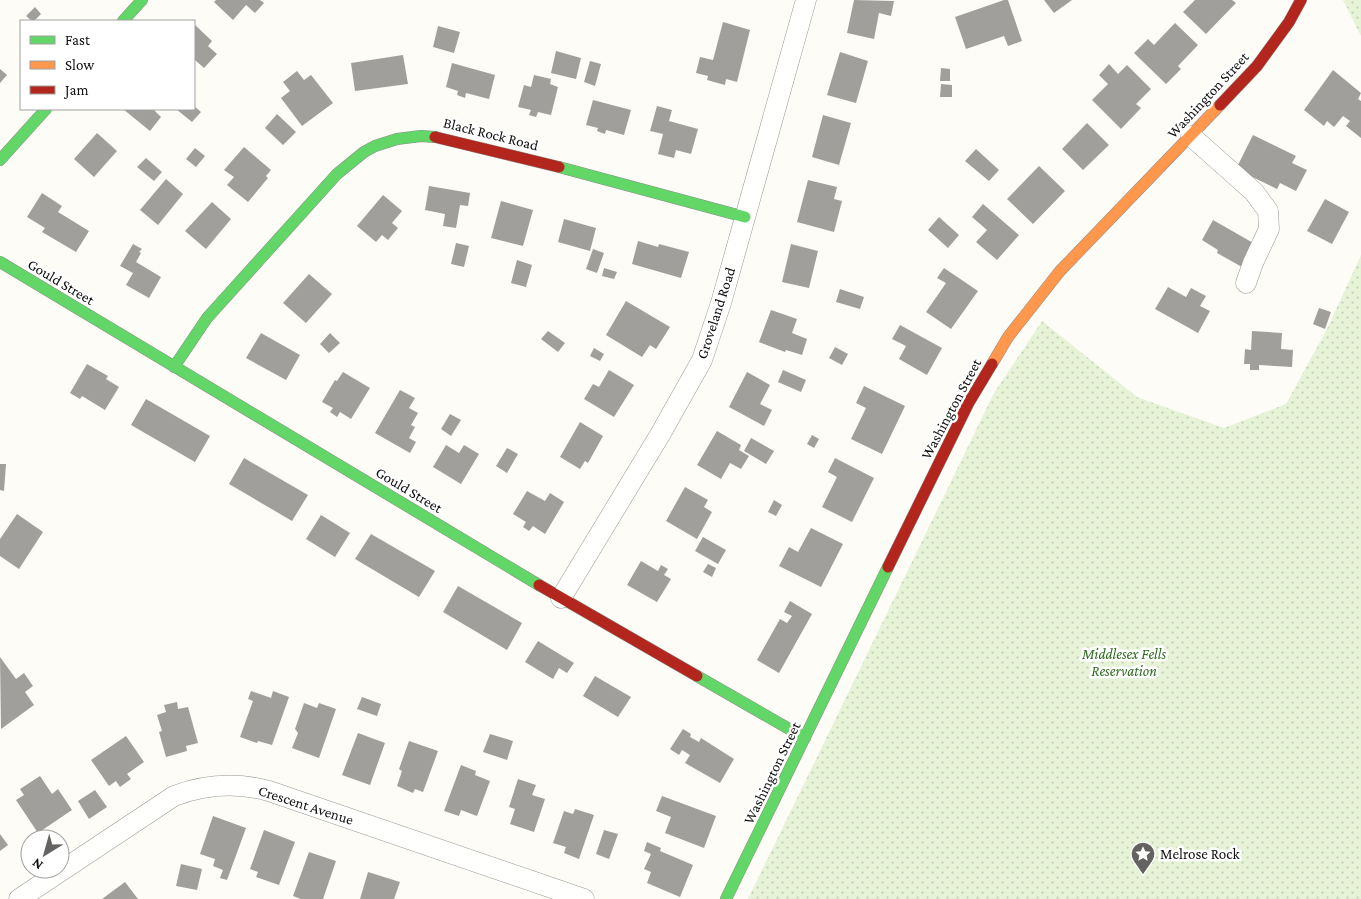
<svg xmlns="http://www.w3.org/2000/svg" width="1361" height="899" viewBox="0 0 1361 899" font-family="'Crimson Pro',serif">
<defs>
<pattern id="park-dots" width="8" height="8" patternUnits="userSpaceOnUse" patternTransform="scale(1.25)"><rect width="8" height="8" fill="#e7f3d7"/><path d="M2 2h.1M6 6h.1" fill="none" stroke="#c5cfb8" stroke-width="1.8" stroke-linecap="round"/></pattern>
</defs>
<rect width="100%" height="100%" fill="#fdfcf7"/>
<path fill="url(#park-dots)" d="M1343,0H1361V36Z
M1361,255V899H748L994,393L1042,321L1137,397L1224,428L1286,404L1327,329Z"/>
<path fill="#a19f9c" d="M216,0H260L264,3L255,13L246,5L233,20L214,2Z
M854,0L894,1L891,16L879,13L874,39L847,33Z
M1004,0H1008L1022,41L1008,46L1004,36L966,49L955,17Z
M1044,0H1072L1054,13Z
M1195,0H1232L1236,3L1206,34L1183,12Z
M35,7L41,14L34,21H32L26,16Z
M723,22L750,30L737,82L726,79L725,85L707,80L708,76L696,73L700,57L713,60Z
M1175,23L1198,45L1178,66L1181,69L1166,84L1134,53L1148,39L1154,45Z
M194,24L212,41L208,46L217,54L204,68L195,60L194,62Z
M438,26L460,32L454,53L433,47Z
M556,51L581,58L576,79L551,73Z
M840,52L868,61L856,103L827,95Z
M403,55L408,84L355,91L351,63Z
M590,61L601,64L595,86L584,82Z
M452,63L495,75L489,99L466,93L465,98L457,95L458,91L446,87Z
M1109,64L1118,74L1127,65L1151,89L1136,104L1141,108L1121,129L1092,100L1108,84L1099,75Z
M941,68L950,69V81H940Z
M0,69L7,75L0,83Z
M1333,70L1361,93L1358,99L1361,101V138L1346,126L1350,121L1343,116L1334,127L1327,121L1324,126L1304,110Z
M297,71L304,80L311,75L333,103L302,126L281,98L290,91L283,82Z
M534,75L551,79L550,84L558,87L551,115L538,112L536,117L529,115L531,110L518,107L524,85L531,87Z
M941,84L952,85V97H940Z
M593,100L631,110L624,135L606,130L605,134L597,131L598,128L586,125Z
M194,106L201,112L192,122L176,109H194Z
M657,106L672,110L669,121L698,129L691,154L676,150L674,158L658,154L663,134L650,131Z
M123,109H155L154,110L161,117L150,131Z
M277,114L296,132L283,145L265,128Z
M823,115L851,123L839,165L812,157Z
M1087,123L1109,145L1083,170L1062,149Z
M97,133L117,151L94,177L74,159Z
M1253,135L1296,156L1292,163L1307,170L1296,191L1280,183L1277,189L1236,169Z
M244,147L271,170L266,176L268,178L248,202L227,185L234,177L224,170Z
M195,148L205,156L196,167L186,159Z
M976,149L999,170L989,181L965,161Z
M146,158L162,172L154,181L137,167Z
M1039,166L1065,191L1033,224L1007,199Z
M166,179L183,194L158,225L140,210Z
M808,180L837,187L834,199L842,201L834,232L797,222Z
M429,186L470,193L468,206L460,205L456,228L443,226L445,214L425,210Z
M42,193L62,206L58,212L89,231L76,252L42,232L45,228L27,217Z
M383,195L402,211L392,223L398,228L388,240L382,235L376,242L357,226Z
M1325,199L1349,212L1332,244L1307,231Z
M501,201L533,210L523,246L491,238Z
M212,202L231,219L206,249L185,231Z
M983,204L1019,235L997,260L976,242L987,230L972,217Z
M939,217L959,235L948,248L928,230Z
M564,219L596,228L590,251L558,242Z
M1213,220L1255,244L1242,267L1217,253L1218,250L1202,240Z
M638,241L658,247L659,244L689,252L681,278L632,264Z
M456,243L469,246L464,267L451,264Z
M133,244L142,249L139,252L141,253L136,262L161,277L149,298L126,285L133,273L120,266Z
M791,244L818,251L809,288L782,282Z
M593,249L604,253L597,273L586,269Z
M517,260L532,265L526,287L511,283Z
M604,268L617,272L614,279L602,276Z
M944,268L978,291L951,329L926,312L946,283L937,278Z
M309,274L332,294L306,323L283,303Z
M1168,287L1186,297L1191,288L1206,296L1200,306L1210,311L1198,333L1155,309Z
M840,289L864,297L860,309L836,302Z
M626,301L670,327L656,349L650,345L642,357L606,335Z
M1319,308L1331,312L1325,329L1313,324Z
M771,310L797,319L792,333L807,339L802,355L786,350L785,352L759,342Z
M900,325L942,348L927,375L899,359L906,346L892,339Z
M548,331L565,343L558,352L541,339Z
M1252,331L1282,333L1281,349L1293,350L1292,367L1259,365V370H1250V364H1244L1245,349L1251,350Z
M261,333L300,355L286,380L246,358Z
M330,333L340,343L329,353L320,344Z
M835,347L848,354L842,365L829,358Z
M594,348L604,354L600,361L590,356Z
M87,364L108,376L106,379L119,387L105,410L82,396L80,399L70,393Z
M609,370L634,385L614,417L584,399L593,384L599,387Z
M783,370L806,380L801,392L778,382Z
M343,372L370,388L351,419L340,412L337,417L330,412L333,408L322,402L335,380L337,381Z
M747,372L770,385L760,404L772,410L764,426L729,407Z
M864,386L905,406L882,454L851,439L866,408L856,403Z
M400,390L415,398L409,408L418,413L411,425L415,427L409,438L416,442L410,453L375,433Z
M146,399L210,436L195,462L131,425Z
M450,414L461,420L451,436L441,429Z
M580,422L603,436L588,463L585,461L580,469L560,457Z
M717,431L741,445L739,450L749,456L741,469L730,463L721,479L697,465Z
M812,435L819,439L814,448L807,444Z
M751,438L774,451L766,464L744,451Z
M446,445L459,453L464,445L479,454L461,484L433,467Z
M507,448L518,454L507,473L496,466Z
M244,458L308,495L292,521L229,484Z
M835,458L874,478L852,522L822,507L837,477L828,472Z
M0,464H6L4,491L0,490Z
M685,487L708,500L704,507L712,512L697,539L666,521Z
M527,491L545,501L550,493L564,502L545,534L533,526L529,531L523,527L526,522L513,514Z
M774,500L782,505L776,516L768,512Z
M17,514L43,532L19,569L0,556V539Z
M321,515L350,533L335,557L306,539Z
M811,528L843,544L821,587L779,566L789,547L798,552Z
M371,534L435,571L419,597L355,559Z
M703,537L726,550L718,564L695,551Z
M641,561L658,571L661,565L668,569L664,575L671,579L657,602L627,585Z
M708,564L716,568L712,577L703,572Z
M458,586L522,623L507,650L443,612Z
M790,601L812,614L779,673L757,660L780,619L787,623L792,616L784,612Z
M538,641L574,663L567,673L559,668L553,679L525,662Z
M0,657L16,679L24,673L33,686L25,692L34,705L1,729Z
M595,676L631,697L618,717L583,696Z
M251,691L271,698L273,691L289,697L272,745L258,741L257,743L240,737L253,701L248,699Z
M362,697L381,704L377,716L357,709Z
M177,702L178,709L188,707L198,743L186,746L187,751L166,757L159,732L162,731L157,715L166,712L164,705Z
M304,703L317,708L319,703L336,709L319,758L292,748L298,733L295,729Z
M683,729L691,734L690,737L699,742L701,738L734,759L720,783L685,763L690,755L682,750L679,755L670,749Z
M358,733L385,743L370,785L342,775Z
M490,734L513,741L507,760L483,752Z
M126,736L144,762L127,774L131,779L120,787L116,781L109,786L91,760Z
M409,741L438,751L423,792L415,789L413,793L397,786L402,771L399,769Z
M461,765L476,771L475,775L490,781L477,816L461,810L459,816L444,811Z
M40,776L52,794L58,789L72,810L38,833L16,800L24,795L20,789Z
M518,779L536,785L532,795L545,799L534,832L510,824L515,809L509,807Z
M95,790L107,807L89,819L78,801Z
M662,796L716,816L704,848L665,833L671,817L656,811Z
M575,809L594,815L579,859L564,853L566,847L553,843L564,811L573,814Z
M213,816L246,828L227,880L220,878L223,870L213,866L215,859L200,854Z
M264,830L295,842L279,885L256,877L258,872L250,869Z
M604,830L618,834L609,859L596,854Z
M0,834L8,845L0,851Z
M647,842L661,848L660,851L693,865L680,897L647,883L651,872L644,869L651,854L644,851Z
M309,852L336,861L323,899H301L293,896Z
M181,864L202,869L197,890L176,886Z
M368,872L400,882L394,899H360Z
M125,882L138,899H102Z"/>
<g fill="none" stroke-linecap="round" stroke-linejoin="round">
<defs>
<path id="street" d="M1191,136L1254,192L1268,211L1269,229L1253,263L1246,283
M561,598L661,433L702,360L721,303L806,0
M19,899L174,796C206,784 236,782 269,791L584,899"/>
<path id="fast" d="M123,21L142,0
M0,160L46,109
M559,167L745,217
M0,262L539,585
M174,367L207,318L337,174L364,152L375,146L397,139L421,136L435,137
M697,676L805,738
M726,899L888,567"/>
<path id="slow" d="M992,364L1008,337L1060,271L1220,105"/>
<path id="jam" d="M1220,105L1257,66L1289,22L1301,0
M435,137L559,167
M888,567L968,404L992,364
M539,585L697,676"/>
</defs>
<use href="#street" stroke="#979795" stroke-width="21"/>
<use href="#fast" stroke="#8e8d8b" stroke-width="12"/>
<use href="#slow" stroke="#8e8d8b" stroke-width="12"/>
<use href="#jam" stroke="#8e8d8b" stroke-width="12"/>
<use href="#street" stroke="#fffffe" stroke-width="20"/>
<use href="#fast" stroke="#63d668" stroke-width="11"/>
<use href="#slow" stroke="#ff974d" stroke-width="11"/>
<use href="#jam" stroke="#b3261e" stroke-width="11"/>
</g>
<defs>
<symbol id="sight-pin" viewBox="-11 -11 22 30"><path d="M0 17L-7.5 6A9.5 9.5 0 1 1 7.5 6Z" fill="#646362" stroke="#fff"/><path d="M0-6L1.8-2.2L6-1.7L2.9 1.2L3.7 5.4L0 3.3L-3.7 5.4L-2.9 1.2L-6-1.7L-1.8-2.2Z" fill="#fff"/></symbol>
</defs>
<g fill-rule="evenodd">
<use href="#sight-pin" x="1129" y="840" width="28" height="38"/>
</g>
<g text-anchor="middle" stroke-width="5" stroke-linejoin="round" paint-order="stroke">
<g font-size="15" fill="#111" stroke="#fff">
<text transform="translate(1208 95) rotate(-47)" y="5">Washington Street</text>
<text transform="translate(491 134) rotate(14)" y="5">Black Rock Road</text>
<text transform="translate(61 282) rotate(31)" y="5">Gould Street</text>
<text transform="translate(716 313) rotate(-72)" y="5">Groveland Road</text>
<text transform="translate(951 409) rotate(-62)" y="5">Washington Street</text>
<text transform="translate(409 490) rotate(31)" y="5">Gould Street</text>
<text transform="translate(772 773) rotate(-64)" y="5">Washington Street</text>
<text transform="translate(306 805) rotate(18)" y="5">Crescent Avenue</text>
</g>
<g font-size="15" font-style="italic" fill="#2f6b1f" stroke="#fff">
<text x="1124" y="659">Middlesex Fells<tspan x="1124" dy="17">Reservation</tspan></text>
</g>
<g font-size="15" fill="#111" stroke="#fff" text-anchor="start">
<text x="1160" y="859">Melrose Rock</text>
</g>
</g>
<rect x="20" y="20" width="175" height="90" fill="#ffffff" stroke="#a0a0a0"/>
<rect x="30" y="36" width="25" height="8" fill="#63d668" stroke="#a0a0a0"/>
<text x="65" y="45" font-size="15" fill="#111111">Fast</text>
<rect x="30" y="61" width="25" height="8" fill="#ff974d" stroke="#a0a0a0"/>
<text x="65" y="70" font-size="15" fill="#111111">Slow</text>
<rect x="30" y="86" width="25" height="8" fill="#b3261e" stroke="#a0a0a0"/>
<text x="65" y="95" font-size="15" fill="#111111">Jam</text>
<g transform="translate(45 854) rotate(217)"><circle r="24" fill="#ffffff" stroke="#a0a0a0"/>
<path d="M0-4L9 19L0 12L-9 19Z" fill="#646362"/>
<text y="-8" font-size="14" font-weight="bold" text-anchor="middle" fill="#111111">N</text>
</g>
</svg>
